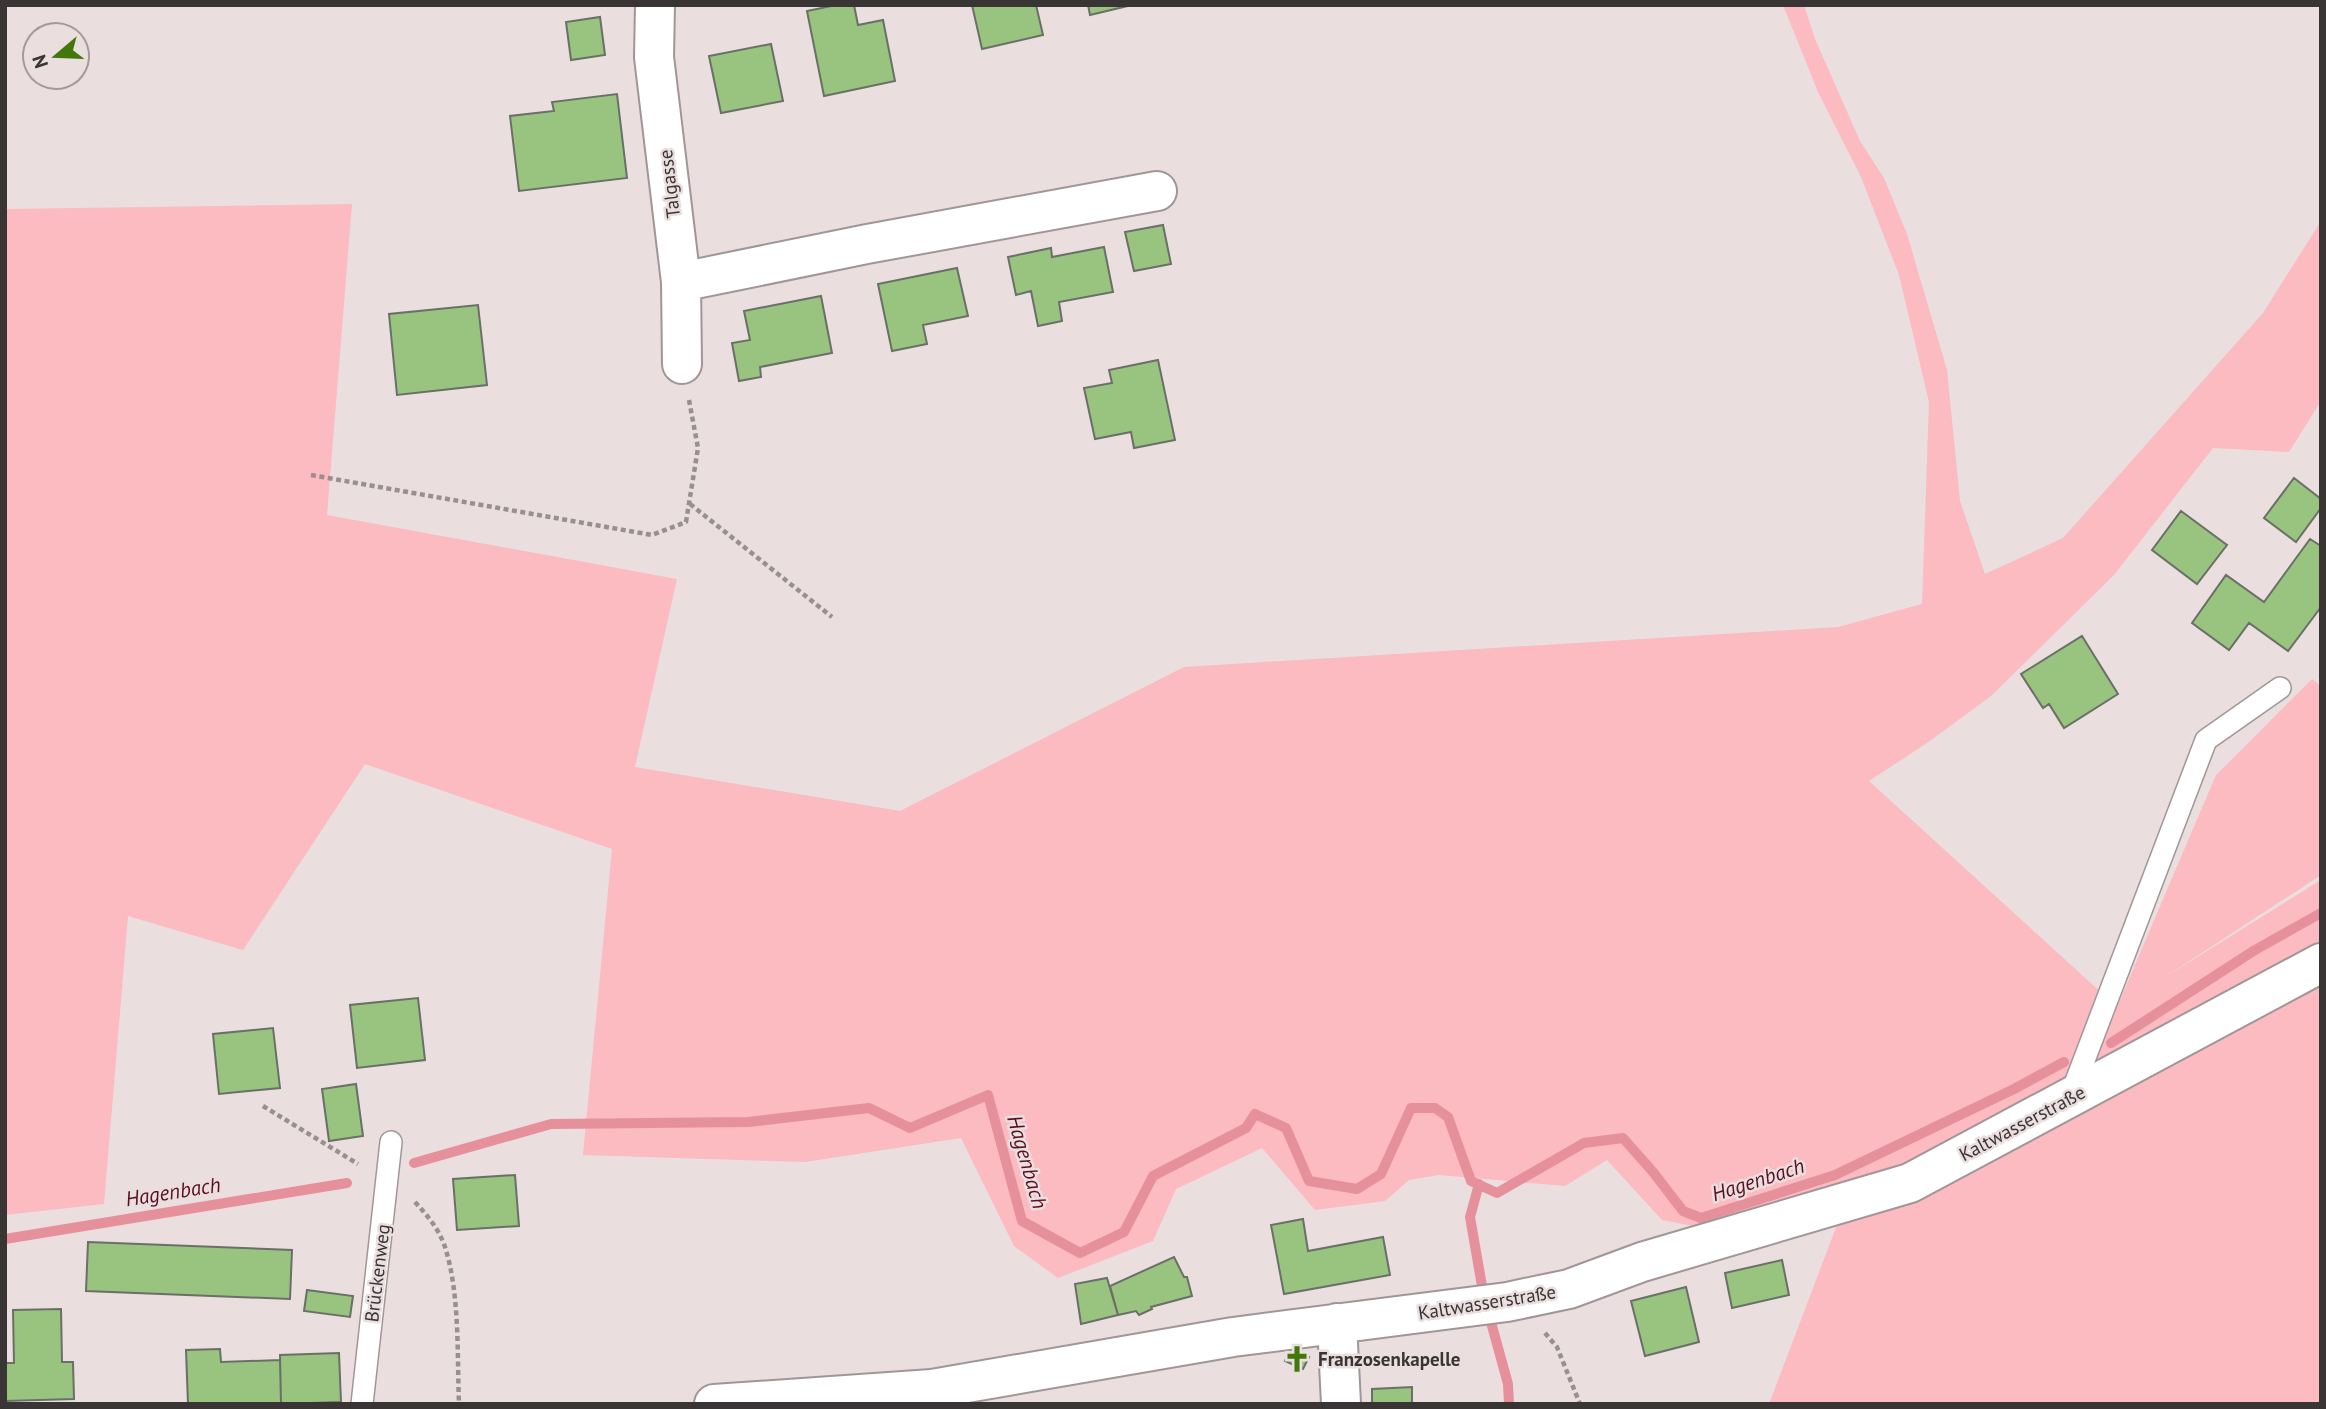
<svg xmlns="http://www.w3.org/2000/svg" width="2326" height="1409" viewBox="0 0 2326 1409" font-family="'PT Sans',sans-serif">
<rect width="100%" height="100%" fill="#eadedf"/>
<path fill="#fcbac1" d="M1783,5H1804L1815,39L1860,141L1884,178L1907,234L1947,370L1960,501L1985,574L2063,538L2263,313L2321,221V401L2289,452L2213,448L2114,575L1991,696L1927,743L1869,781L2117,1007L2216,775L2312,679L2321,686V875L2162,979L2321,880V1404H1769L1840,1217L1714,1230L1662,1220L1607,1160L1565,1186L1439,1175L1409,1180L1385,1201L1315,1210L1262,1148L1176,1189L1153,1241L1058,1278L1014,1246L961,1138L805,1162L583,1155L612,849L365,764L243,950L128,916L104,1204L5,1215V209L352,204L327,515L677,579L635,767L900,811L1184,667L1838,627L1922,604L1929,402L1899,275L1861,177L1818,92Z"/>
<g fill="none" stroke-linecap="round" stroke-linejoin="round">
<path stroke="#e6909b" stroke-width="10" d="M2111,1043L2255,950L2321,913
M414,1163L551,1124L748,1122L869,1108L910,1128L988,1095L1022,1221L1080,1253L1124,1232L1153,1176L1246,1128L1255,1114L1286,1128L1309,1181L1357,1189L1381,1174L1411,1108H1435L1448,1117L1471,1181L1497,1193L1584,1143L1623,1138L1653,1172L1683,1211L1701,1218L1835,1175L2014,1089L2064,1062
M1479,1184L1470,1217L1482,1286
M5,1239L347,1183
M1489,1315L1508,1384L1509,1404"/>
</g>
<path fill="#99c47f" stroke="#6a6f67" stroke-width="2" d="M836,5H854L858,25L883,20L895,81L824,96L807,11Z
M972,5H1036L1043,35L982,49Z
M1088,5H1132L1090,15Z
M600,17L605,55L571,60L566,22Z
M771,44L783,101L721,113L709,56Z
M617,94L627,178L519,191L510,116L554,111L552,102Z
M1163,225L1171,264L1134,271L1125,232Z
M1104,247L1113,292L1059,302L1062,321L1038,326L1031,291L1016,295L1008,257L1051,248L1052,257Z
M957,268L968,316L923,325L927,344L892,351L878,284Z
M821,296L832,353L760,367L761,377L739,381L732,343L750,340L744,311Z
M478,305L487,385L397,395L389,314Z
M1158,360L1175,440L1134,448L1131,432L1095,439L1084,388L1112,383L1109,370Z
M2294,478L2321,499V508L2296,542L2264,518Z
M2181,511L2227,545L2197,584L2152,550Z
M2310,539L2321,546V607L2288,651L2249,623L2229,650L2192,623L2226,575L2264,602Z
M2082,636L2118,694L2064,728L2049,704L2043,708L2021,674Z
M418,998L425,1060L357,1068L350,1005Z
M273,1028L280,1088L219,1094L213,1034Z
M356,1084L363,1136L329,1141L322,1089Z
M515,1175L519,1226L457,1230L453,1179Z
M1303,1219L1308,1251L1383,1237L1390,1275L1284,1294L1271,1225Z
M88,1242L292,1250L290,1299L86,1291Z
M1174,1257L1184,1277H1187L1192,1296L1151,1307L1152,1309L1139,1315L1136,1311L1118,1315L1110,1286Z
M1782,1260L1789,1295L1732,1308L1725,1273Z
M1107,1278L1118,1315L1081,1324L1075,1284Z
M1686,1287L1699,1342L1645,1356L1631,1301Z
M307,1290L353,1296L350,1317L304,1311Z
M61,1309L62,1362H73L74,1399L5,1401V1363H14L13,1310Z
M220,1349L221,1362L280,1360L281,1404H188L186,1350Z
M1290,1349L1309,1357L1303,1369L1285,1361Z
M339,1353L341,1402L281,1404L280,1355Z
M1412,1387V1404H1372V1389Z"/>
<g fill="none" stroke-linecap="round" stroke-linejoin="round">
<defs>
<path id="service" d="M2070,1097L2206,740L2280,688
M362,1404L391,1142"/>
<path id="minor" d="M655,5L654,57L681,282L682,364
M681,282L867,244L1157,191
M1337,1323L1341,1404
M714,1404L932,1389L1233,1337L1507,1302L1569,1289L1642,1262L1910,1183L2321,963"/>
</defs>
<use href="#service" stroke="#a19697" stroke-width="24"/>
<use href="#minor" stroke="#a19697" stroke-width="42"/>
<path stroke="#988f90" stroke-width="4.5" stroke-dasharray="5 3.5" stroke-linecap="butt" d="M311,475L652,535L686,522L698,448L689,400
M690,504L832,617
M263,1106L358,1164
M415,1202C427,1215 439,1229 445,1247C460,1294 457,1354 459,1404
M1545,1333L1557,1347L1580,1404"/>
<use href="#service" stroke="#fff" stroke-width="21"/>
<use href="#minor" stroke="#fff" stroke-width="38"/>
</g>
<defs>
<symbol id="church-bare" viewBox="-9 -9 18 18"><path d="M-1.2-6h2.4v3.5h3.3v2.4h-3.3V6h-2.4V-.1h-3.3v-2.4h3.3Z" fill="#417809" stroke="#eadedf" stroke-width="2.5" paint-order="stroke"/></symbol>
</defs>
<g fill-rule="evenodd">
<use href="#church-bare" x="1278" y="1340" width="38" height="38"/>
</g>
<g text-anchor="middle" stroke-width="5" stroke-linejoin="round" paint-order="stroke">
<g font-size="19" fill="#3a3535" stroke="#eadedf">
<text transform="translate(669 184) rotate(-97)" y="7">Talgasse</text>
<text transform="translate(2022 1123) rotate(-28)" y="7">Kaltwasserstraße</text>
<text transform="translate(377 1273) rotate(-83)" y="7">Brückenweg</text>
<text transform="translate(1487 1302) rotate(-9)" y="7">Kaltwasserstraße</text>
</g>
<g font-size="19" font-weight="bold" fill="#3a3535" stroke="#eadedf" text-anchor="start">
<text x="1318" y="1366">Franzosenkapelle</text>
</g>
<g font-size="21" font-style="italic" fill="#5b0f22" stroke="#eadedf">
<text transform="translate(1027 1162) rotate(74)" y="7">Hagenbach</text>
<text transform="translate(1758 1180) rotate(-18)" y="7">Hagenbach</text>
<text transform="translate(173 1192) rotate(-9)" y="7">Hagenbach</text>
</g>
</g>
<rect width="2326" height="1409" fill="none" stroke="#3a3535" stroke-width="14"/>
<g transform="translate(56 56) rotate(251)"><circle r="33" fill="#eadedf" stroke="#a49a9b" stroke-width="2"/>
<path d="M0-5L12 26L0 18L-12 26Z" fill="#417809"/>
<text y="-10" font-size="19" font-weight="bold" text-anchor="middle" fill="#3a3535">N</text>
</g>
</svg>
